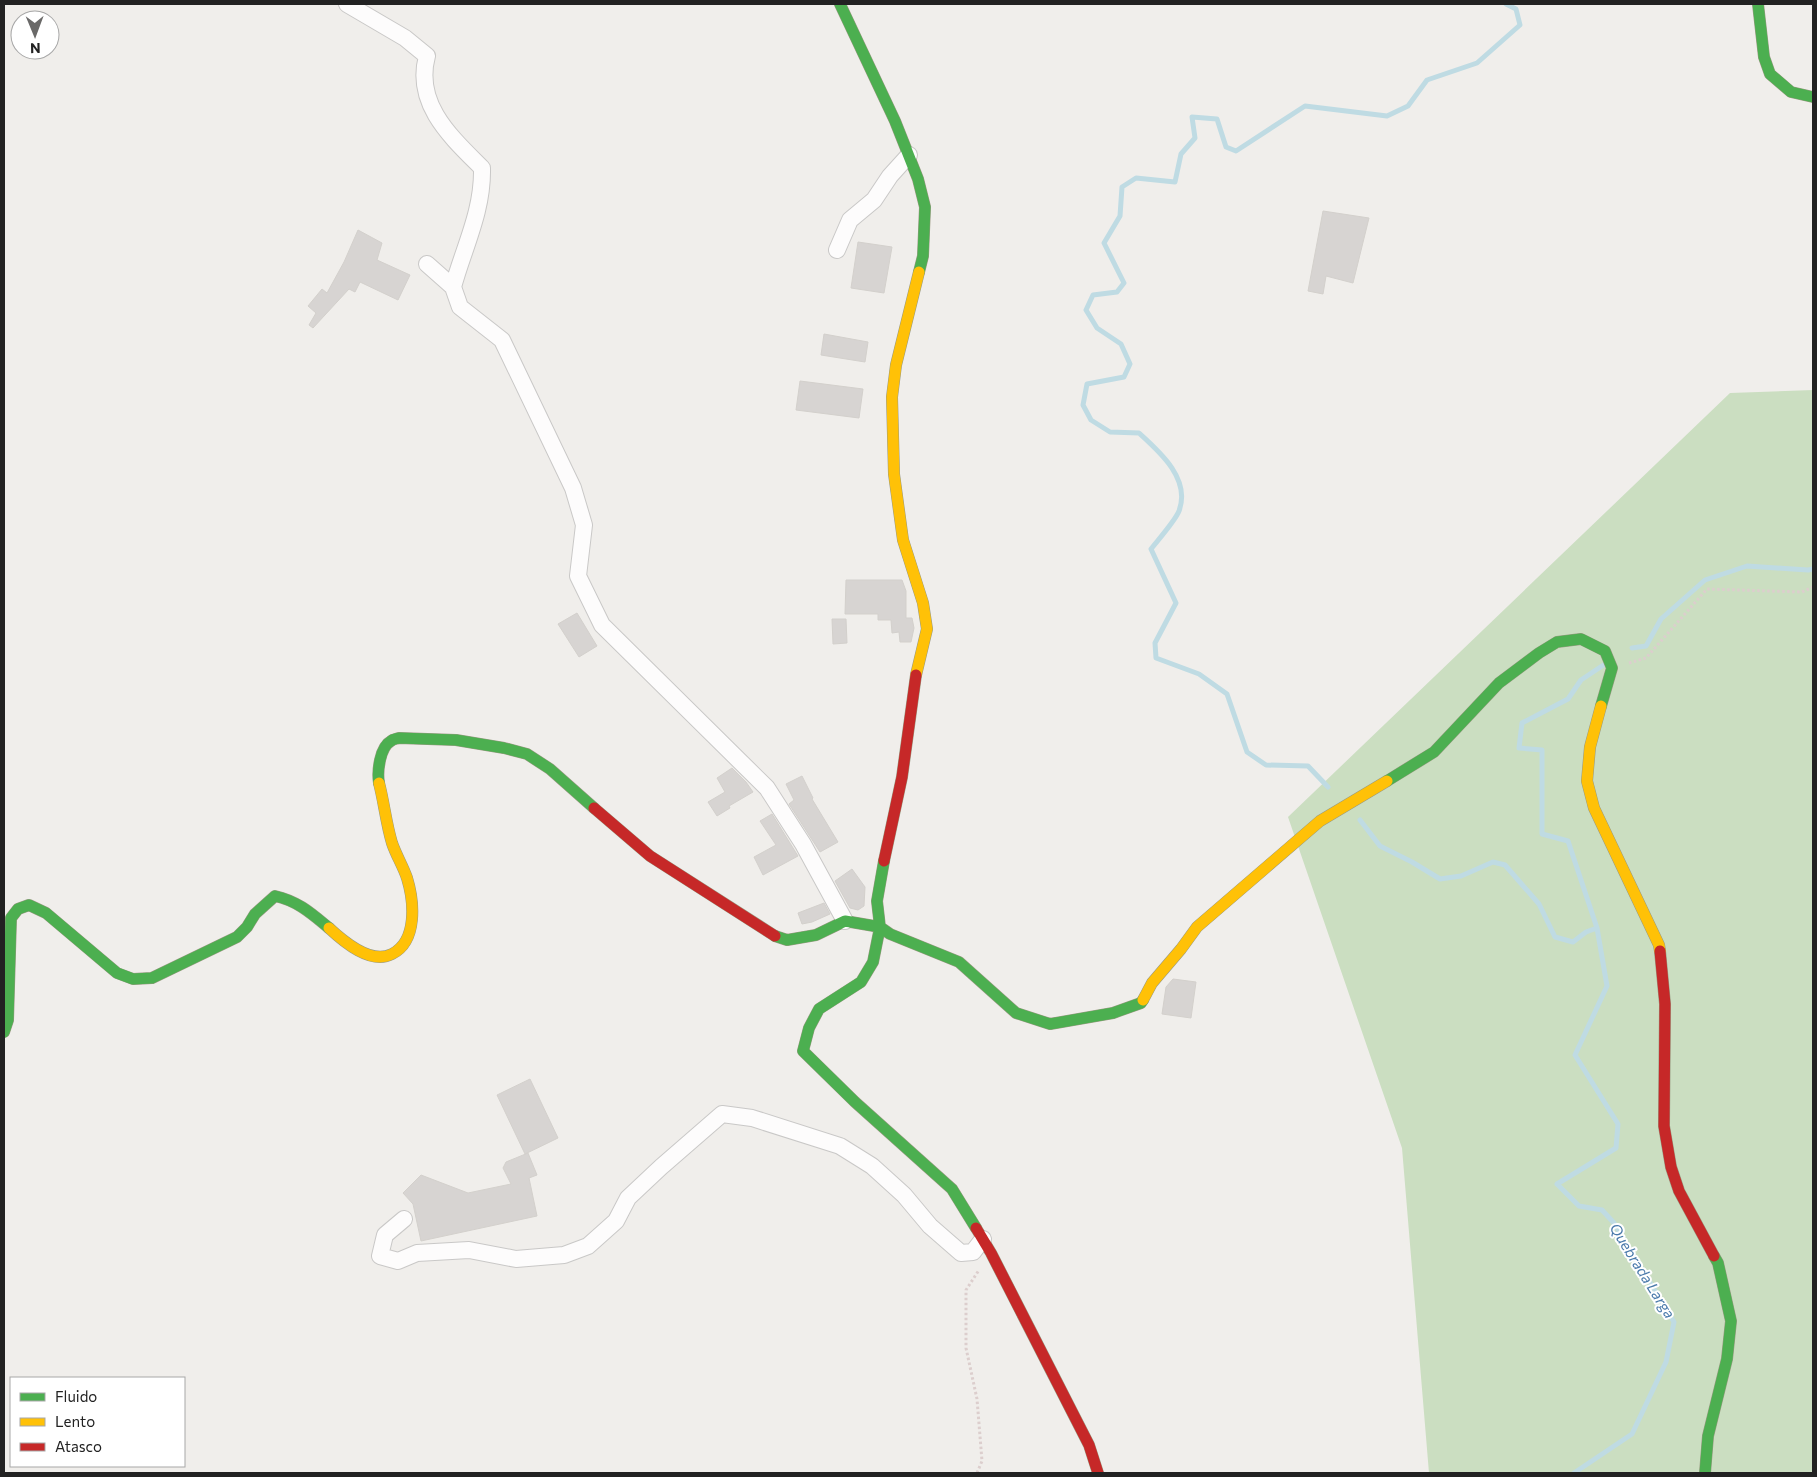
<svg xmlns="http://www.w3.org/2000/svg" width="1817" height="1477" viewBox="0 0 1817 1477" font-family="Commissioner,sans-serif">
<rect width="100%" height="100%" fill="#f0eeeb"/>
<path fill="#cbdec1" d="M1813,390V1473H1429L1402,1148L1288,817L1730,393Z"/>
<g fill="none" stroke-linecap="round" stroke-linejoin="round">
<path stroke="#bfdbe3" stroke-width="5" d="M1632,648L1646,646L1661,619L1705,580L1747,566L1808,570L1813,569
M1328,787L1308,766L1266,765L1247,752L1227,694L1199,674L1156,658L1155,643L1176,603L1151,549C1158,540 1175,521 1179,511C1191,479 1160,452 1139,433L1110,432L1091,420L1083,405L1087,384L1124,377L1130,364L1121,344L1097,328L1086,310L1093,295L1117,292L1124,283L1104,243L1120,216L1122,187L1136,178L1175,182L1181,154L1195,138L1192,117L1217,119L1226,147L1236,151L1305,106L1387,116L1408,106L1427,80L1477,63L1520,25L1516,9L1506,4
M1360,820L1380,846L1412,862L1440,879L1461,876L1493,862L1505,865L1539,904L1555,937L1573,942L1586,932L1597,928
M1574,1473L1632,1434L1666,1362L1674,1322L1614,1223L1602,1210L1579,1206L1557,1184L1616,1148L1618,1124L1575,1055L1607,986L1597,928L1568,841L1542,834V750L1519,748L1522,723L1568,699L1581,680L1605,664"/>
</g>
<path fill="#d7d4d2" stroke="#d3d0cc" d="M1323,211L1369,218L1353,283L1326,276L1323,294L1308,291Z
M358,230L382,243L377,260L410,275L398,300L360,282L355,292L349,289L313,328L309,325L316,313L308,306L322,289L327,293L344,262Z
M858,242L892,247L884,293L851,288Z
M824,334L868,342L865,362L821,355Z
M800,381L863,389L859,418L796,410Z
M846,580H902L906,591V618H912L914,628L911,642H900L899,632L892,633L891,620H878V614H845Z
M577,613L597,646L579,657L558,624Z
M832,619H846L847,643L833,644Z
M732,768L746,782L753,792L729,806L730,808L717,816L708,802L725,792L717,778Z
M802,776L813,798L812,799L838,842L820,852L789,804L794,800L786,784Z
M772,814L798,856L763,875L754,857L776,845L760,821Z
M852,869L865,887L864,906L858,910L850,908L835,881Z
M824,903L830,914L812,922L802,924L798,913Z
M1173,979L1196,982L1191,1018L1162,1014L1166,987Z
M530,1079L558,1138L525,1154L497,1095Z
M528,1153L537,1175L529,1178L537,1216L421,1241L413,1204L403,1193L421,1175L468,1193L511,1184L503,1168L506,1162Z"/>
<g fill="none" stroke-linecap="round" stroke-linejoin="round">
<defs>
<path id="street" d="M347,4L405,38L427,56C414,104 451,137 482,168C483,211 464,247 453,287
M837,250L850,220L874,200L890,176L909,155
M427,264L453,287L460,307L502,340L573,488L584,525L578,576L602,625L767,788L803,844L845,921
M404,1219L385,1235L380,1256L398,1261L417,1253L469,1250L516,1259L564,1255L588,1246L616,1221L628,1198L661,1167L722,1114L752,1118L840,1146L872,1166L904,1195L930,1226L961,1253L973,1252L983,1239"/>
<path id="fast" d="M840,4L895,121L918,179L925,207L923,256L919,272
M1758,4L1764,57L1770,74L1791,92L1813,97
M1387,781L1434,752L1499,683L1539,653L1557,642L1581,639L1605,651L1612,668L1601,706
M379,783C377,771 380,747 391,741C393,739 396,739 399,738L456,740L504,748L527,754L550,769L594,808
M884,861L877,901L880,927L890,934L959,962L1016,1013L1050,1024L1113,1013L1141,1003L1143,1000
M775,936L787,940L816,935L845,921L880,927L873,962L861,982L819,1009L809,1028L803,1051L855,1102L952,1189L976,1228
M4,1032L8,1020L11,918L18,909L29,905L46,913L117,973L133,979L152,978L237,937L247,927L255,914L275,896C298,901 312,914 329,928
M1705,1473L1708,1436L1727,1359L1731,1321L1718,1263L1714,1256"/>
<path id="slow" d="M916,675L927,629L923,603L903,540L894,474L892,397L896,365L919,272
M1601,706L1590,747L1587,781L1594,808L1659,945L1660,951
M329,928C344,942 371,965 392,954C418,941 414,901 407,878C403,866 396,855 392,843C386,823 384,802 379,783
M1143,1000L1152,983L1181,949L1197,927L1320,821L1387,781"/>
<path id="jam" d="M594,808L650,856L775,936
M884,861L902,777L916,675
M1660,951L1665,1004L1664,1126L1671,1167L1679,1191L1714,1256
M976,1228L991,1253L1089,1445L1098,1473"/>
</defs>
<use href="#street" stroke="#c9c8c7" stroke-width="18"/>
<use href="#fast" stroke="#999a82" stroke-width="12"/>
<use href="#slow" stroke="#999a82" stroke-width="12"/>
<use href="#jam" stroke="#999a82" stroke-width="12"/>
<path stroke="#dccecd" stroke-width="3" stroke-dasharray="2.5 2.5" stroke-linecap="butt" d="M1629,663L1646,658L1707,589L1802,592L1813,587
M977,1473L982,1461L977,1399L966,1348V1290L979,1270"/>
<use href="#street" stroke="#fdfcfc" stroke-width="16"/>
<use href="#fast" stroke="#4caf50" stroke-width="11"/>
<use href="#slow" stroke="#ffc107" stroke-width="11"/>
<use href="#jam" stroke="#c62828" stroke-width="11"/>
</g>
<g text-anchor="middle" stroke-width="4" stroke-linejoin="round" paint-order="stroke">
<g font-size="15" font-style="italic" fill="#4a7aab" stroke="#fff">
<text transform="translate(1642 1271) rotate(58)" y="5">Quebrada Larga</text>
</g>
</g>
<rect width="1817" height="1477" fill="none" stroke="#222222" stroke-width="10"/>
<rect x="10" y="1377" width="175" height="90" fill="#ffffff" stroke="#a7a7a7"/>
<rect x="20" y="1393" width="25" height="8" fill="#4caf50" stroke="#a7a7a7"/>
<text x="55" y="1402" font-size="15" fill="#222222">Fluido</text>
<rect x="20" y="1418" width="25" height="8" fill="#ffc107" stroke="#a7a7a7"/>
<text x="55" y="1427" font-size="15" fill="#222222">Lento</text>
<rect x="20" y="1443" width="25" height="8" fill="#c62828" stroke="#a7a7a7"/>
<text x="55" y="1452" font-size="15" fill="#222222">Atasco</text>
<g transform="translate(35 35) rotate(179)"><circle r="24" fill="#ffffff" stroke="#a7a7a7"/>
<path d="M0-4L9 19L0 12L-9 19Z" fill="#6a6968"/>
<text y="-8" font-size="14" font-weight="bold" text-anchor="middle" fill="#222222">N</text>
</g>
</svg>
